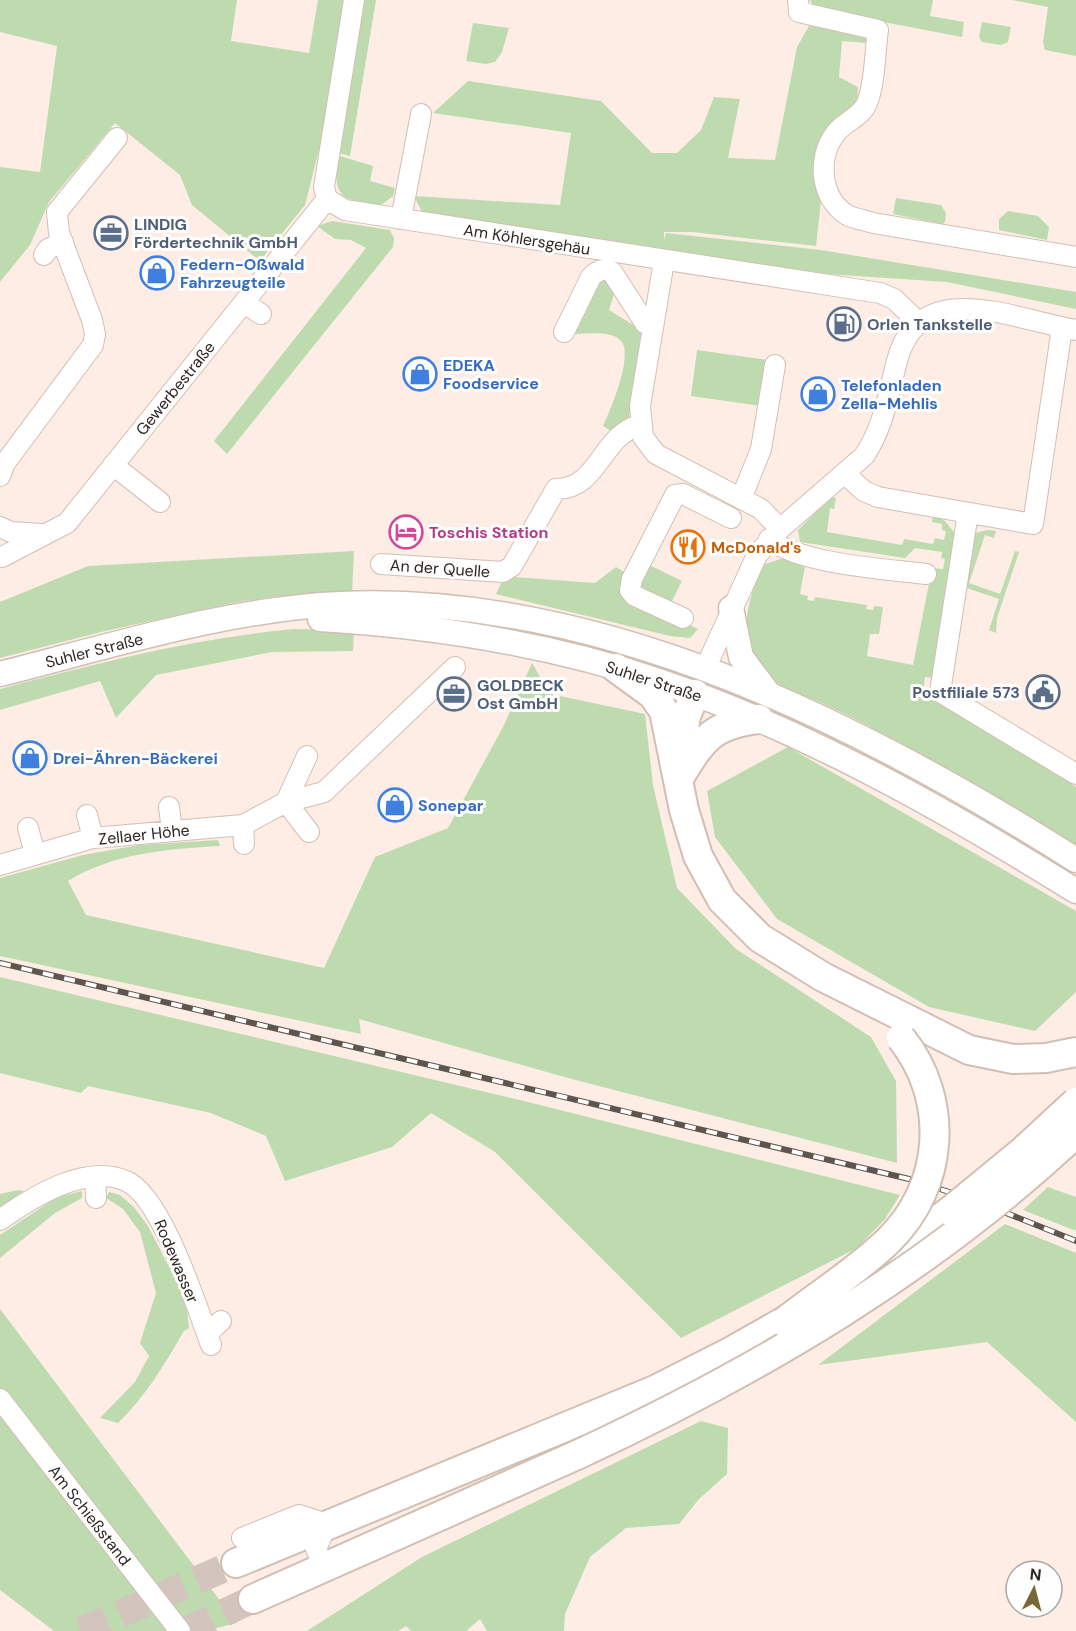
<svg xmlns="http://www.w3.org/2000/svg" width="1076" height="1631" viewBox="0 0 1076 1631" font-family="'DM Sans',sans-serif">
<rect width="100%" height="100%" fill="#fdede4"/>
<path fill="#bedbb0" d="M0,0H237L231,41L309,53L318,0H343L324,130L305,205L260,261L192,205L180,175L115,123L49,202L30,245L0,282V167L40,172L57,46L0,32Z
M363,0H376L350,156L339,153Z
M810,0H933L930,16L964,22L962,37L815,9Z
M1012,0H1076V56L1045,50L1043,42L1048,7Z
M982,22L1011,27L1008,42L1001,45L982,42L979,37Z
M473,23L509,28L502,52L495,62L486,64L466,61Z
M809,26L866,35V43L842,41L839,77L858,87L857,102L818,150L813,174L821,200L816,246L692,232H664V240L666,233L821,250L1076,292V309L947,282L826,274L422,212L414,196L560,205L571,133L433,113L468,81L601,101L652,153H677L701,130L714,97L740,99L728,158L775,160L797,47Z
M340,156L373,166L370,181L395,188L393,196L380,206C344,200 333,200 337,159Z
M896,198L941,205L946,213L945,222L942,224L893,214Z
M1008,211L1038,216L1049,227L1047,240L999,230V219Z
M332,221L390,230L394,238L393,247L227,454L214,441L366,248L351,240L335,239L317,226Z
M600,276L616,287L609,310L643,331L629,417L611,431L603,426C610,411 634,355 621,341C611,330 589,334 576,334L573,327Z
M697,350L768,360L761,406L691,396Z
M831,497L836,498L834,509L830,508L827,532L902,545L904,539L933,544L935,538L944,540L946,531L942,530V524L932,522L933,514L945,521L956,535L934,678L925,677L923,692L931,694L1076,787V849C994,801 914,746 828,706C802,694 762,683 749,655C739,633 752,583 765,564L784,558L811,567L805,566L800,594L808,596L807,600L814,601L815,597L867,605L866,609L873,610L874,606L883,607L879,634H870L867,656L913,665L932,568L943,569L945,559L941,558L942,552L915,548L905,558L800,542L798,530Z
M987,530L996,531L994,538L985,535L969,583L1000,594L1015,551L1019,552L997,618L996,633L989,630L999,599L964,587L970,539L975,533Z
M354,551L352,594L277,596L237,602L105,631L0,658V602L88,566Z
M647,564L682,581L671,603L640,593L637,582Z
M616,567L626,573L644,604L698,629L690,638L670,636L496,594L503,579L514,577L595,583Z
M294,629L354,630L353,651L272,652L156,675L116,718L100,681L0,710V689C98,663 194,638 294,629Z
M532,663L550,694L645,714L653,785L677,888L736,949L871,1037L896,1081L897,1163L568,1078L359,1019L361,1034L0,956V878L83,855L139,845L218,840L220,846C168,849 113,853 68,881L86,915L324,968L375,857L448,828L503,727Z
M788,747L1076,911V992L1035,1031L929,1007L777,919L715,837L707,791Z
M0,977L520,1100L900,1195L885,1219L857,1248L681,1338L495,1152L431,1113L392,1147L285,1181L266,1136L211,1113L88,1086L81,1093L0,1073Z
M1048,1187L1076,1197V1231L1023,1210Z
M18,1190L24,1191L0,1211V1194Z
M82,1191V1198L55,1213L0,1258V1235L57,1197Z
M109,1192L120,1195L134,1207L148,1226L186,1300L189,1328L184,1331C164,1365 146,1396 118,1423L100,1418L135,1382L149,1356L140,1343L156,1293L140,1232L123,1209L106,1198Z
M1005,1224L1076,1253V1422L987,1342L818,1365Z
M0,1309L237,1623L204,1631H54L0,1590Z
M701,1421L728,1428L727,1474L699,1499L679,1524L626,1528L590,1557L565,1614L564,1631H487L480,1619L466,1631H411L406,1626L398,1631H307L422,1557Z"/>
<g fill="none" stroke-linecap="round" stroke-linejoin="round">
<path stroke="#d3c5bd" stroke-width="28" stroke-dasharray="28 14" stroke-linecap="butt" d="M81,1631L236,1563
M186,1631L253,1599"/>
<defs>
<path id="minor" d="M354,0L324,187L327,199L345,210L880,293L894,299L918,322
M798,0L799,12L878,30C875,51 875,84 867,103C861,118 844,121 835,134C817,158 820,198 847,215C854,219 865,220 873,223L1076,257
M401,219L421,114
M44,255L48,249L63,242
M664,261L640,406L643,437L656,454L761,509L780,529
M244,303L261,314
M564,332L591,277C598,270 603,268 612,272L645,323L653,327
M113,465L160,502
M845,474L864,491L878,497L1033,524L1062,328
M0,476L5,463L93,345L95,334L92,320L59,233L57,212L117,138
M741,499L761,449L775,365
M968,513L940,692L1076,774
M0,527L11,532L41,534
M769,539C800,564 886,569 926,574
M2,557L67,523L327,199
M381,564L503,572L512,566L556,489C599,489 601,435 640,425
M683,618L635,596L630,590L632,579L675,495L683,494L731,518
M705,669L757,555L780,529L864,456C884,427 888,394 897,361C920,274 1015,320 1076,330
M286,802L307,756
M286,802L309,832
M169,807L172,830
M87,815L93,838
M243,825L244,844
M28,828L35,854
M0,865L93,838L243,825L286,802L324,792L455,667
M95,1177L96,1198
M0,1220C32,1197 86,1163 126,1181C162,1196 197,1308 211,1345
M207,1334L221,1321
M0,1399L180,1631
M242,1538L299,1515L327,1524L316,1549L325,1568"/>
<path id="major" d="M731,608L741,657L768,693
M320,619C434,626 550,644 659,681C806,731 944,809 1076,891
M0,674C107,647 231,608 341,604C602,593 861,724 1076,860"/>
<path id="highway" d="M616,668L653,695L664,711L684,810L698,856L722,900L760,938L823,977L969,1050L1013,1059L1046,1058L1076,1052
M680,752L686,716L695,694
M679,778C703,739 712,724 759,719
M874,1266L950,1211
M236,1563L655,1390L732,1351L804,1310
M253,1599L577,1455"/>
</defs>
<use href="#minor" stroke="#d2bfb4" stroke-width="22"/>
<use href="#major" stroke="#d2bfb4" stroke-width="27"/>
<use href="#highway" stroke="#d2bfb4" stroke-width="32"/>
<use href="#minor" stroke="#fff" stroke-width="20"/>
<use href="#major" stroke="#fff" stroke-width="24"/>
<use href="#highway" stroke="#fff" stroke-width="28"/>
<defs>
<path id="rail" d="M0,963L909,1179L974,1200L1076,1241"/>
</defs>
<use href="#rail" stroke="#5e554f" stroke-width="6"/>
<use href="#rail" stroke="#fefefe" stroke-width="4" stroke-dasharray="11" stroke-linecap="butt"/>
<defs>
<path id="highway-bridge" d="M950,1211L1023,1151L1076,1102
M784,1322C818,1295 857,1271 888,1241C945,1186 950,1099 901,1038
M577,1455C758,1371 930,1270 1076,1133"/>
</defs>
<use href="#highway-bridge" stroke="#d2bfb4" stroke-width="32" stroke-linecap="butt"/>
<use href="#highway-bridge" stroke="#fff" stroke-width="28"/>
</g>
<defs>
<symbol id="office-ring" viewBox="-11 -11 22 22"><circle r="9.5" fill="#fefefe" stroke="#5c6f8a" stroke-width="1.5"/><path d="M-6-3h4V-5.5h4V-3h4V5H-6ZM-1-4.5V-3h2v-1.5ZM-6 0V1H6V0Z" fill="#5c6f8a"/></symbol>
<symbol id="shop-ring" viewBox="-11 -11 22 22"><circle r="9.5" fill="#fefefe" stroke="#3f7fe0" stroke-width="1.5"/><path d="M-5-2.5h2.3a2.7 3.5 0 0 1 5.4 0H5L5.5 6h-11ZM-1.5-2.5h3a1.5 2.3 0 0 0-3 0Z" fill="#3f7fe0"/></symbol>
<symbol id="fuel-ring" viewBox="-11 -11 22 22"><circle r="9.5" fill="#fefefe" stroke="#5c6f8a" stroke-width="1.5"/><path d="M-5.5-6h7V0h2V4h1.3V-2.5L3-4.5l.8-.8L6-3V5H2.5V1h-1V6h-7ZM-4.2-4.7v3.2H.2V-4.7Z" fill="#5c6f8a"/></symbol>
<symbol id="hotel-ring" viewBox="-11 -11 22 22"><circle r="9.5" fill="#fefefe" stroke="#d1479c" stroke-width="1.5"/><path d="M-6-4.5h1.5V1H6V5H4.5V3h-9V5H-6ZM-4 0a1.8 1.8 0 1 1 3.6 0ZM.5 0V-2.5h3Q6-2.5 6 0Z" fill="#d1479c"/></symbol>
<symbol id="restaurant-ring" viewBox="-11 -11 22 22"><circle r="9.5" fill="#fefefe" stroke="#e8710a" stroke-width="1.5"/><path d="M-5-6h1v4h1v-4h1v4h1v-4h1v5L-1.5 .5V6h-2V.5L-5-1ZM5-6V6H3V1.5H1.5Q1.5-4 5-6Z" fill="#e8710a"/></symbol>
<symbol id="civic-ring" viewBox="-11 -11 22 22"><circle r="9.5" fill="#fefefe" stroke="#5c6f8a" stroke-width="1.5"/><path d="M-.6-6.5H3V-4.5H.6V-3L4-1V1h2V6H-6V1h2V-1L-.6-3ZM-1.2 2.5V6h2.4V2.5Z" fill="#5c6f8a"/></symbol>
</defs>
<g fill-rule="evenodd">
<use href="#office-ring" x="92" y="214" width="38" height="38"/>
<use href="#shop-ring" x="138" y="254" width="38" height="38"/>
<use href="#fuel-ring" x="825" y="305" width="38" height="38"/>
<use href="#shop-ring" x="401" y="355" width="38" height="38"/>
<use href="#shop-ring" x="799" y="375" width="38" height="38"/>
<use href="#hotel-ring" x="387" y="513" width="38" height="38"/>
<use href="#restaurant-ring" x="669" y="528" width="38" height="38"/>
<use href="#civic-ring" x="1024" y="673" width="38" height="38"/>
<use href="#office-ring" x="435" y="675" width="38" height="38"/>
<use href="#shop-ring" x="11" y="739" width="38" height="38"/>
<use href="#shop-ring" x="376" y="786" width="38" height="38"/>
</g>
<g text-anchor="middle" stroke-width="6" stroke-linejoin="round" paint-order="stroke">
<g font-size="16" font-weight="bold" fill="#4e5e75" stroke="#fefefe" text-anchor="start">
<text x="134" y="230">LINDIG<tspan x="134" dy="18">Fördertechnik GmbH</tspan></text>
<text x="867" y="330">Orlen Tankstelle</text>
<text x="477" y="691">GOLDBECK<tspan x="477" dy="18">Ost GmbH</tspan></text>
<text x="1020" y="698" text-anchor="end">Postfiliale 573</text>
</g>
<g font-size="16" fill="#2d2621" stroke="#fefefe">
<text transform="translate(527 239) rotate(9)" y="6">Am Köhlersgehäu</text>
<text transform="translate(175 388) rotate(-51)" y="6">Gewerbestraße</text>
<text transform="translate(440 568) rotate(4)" y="6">An der Quelle</text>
<text transform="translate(94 650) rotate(-14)" y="6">Suhler Straße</text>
<text transform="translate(654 681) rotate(18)" y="6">Suhler Straße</text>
<text transform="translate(144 834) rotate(-6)" y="6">Zellaer Höhe</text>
<text transform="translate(177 1261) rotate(67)" y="6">Rodewasser</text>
<text transform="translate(90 1515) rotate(52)" y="6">Am Schießstand</text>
</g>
<g font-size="16" font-weight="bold" fill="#366cbe" stroke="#fefefe" text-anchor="start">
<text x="180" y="270">Federn-Oßwald<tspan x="180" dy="18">Fahrzeugteile</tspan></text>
<text x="443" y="371">EDEKA<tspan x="443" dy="18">Foodservice</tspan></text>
<text x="841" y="391">Telefonladen<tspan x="841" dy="18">Zella-Mehlis</tspan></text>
<text x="53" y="764">Drei-Ähren-Bäckerei</text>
<text x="418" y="811">Sonepar</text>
</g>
<g font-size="16" font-weight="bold" fill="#b23c85" stroke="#fefefe" text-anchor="start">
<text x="429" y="538">Toschis Station</text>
</g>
<g font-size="16" font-weight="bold" fill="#c56008" stroke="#fefefe" text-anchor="start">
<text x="711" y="553">McDonald's</text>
</g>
</g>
<g transform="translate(1034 1589) rotate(6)"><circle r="28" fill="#fefefe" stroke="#aaa8a6" stroke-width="1.5"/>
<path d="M0-4.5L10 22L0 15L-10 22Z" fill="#786836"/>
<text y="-9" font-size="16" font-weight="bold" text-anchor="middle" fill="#2d2621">N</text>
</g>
</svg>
